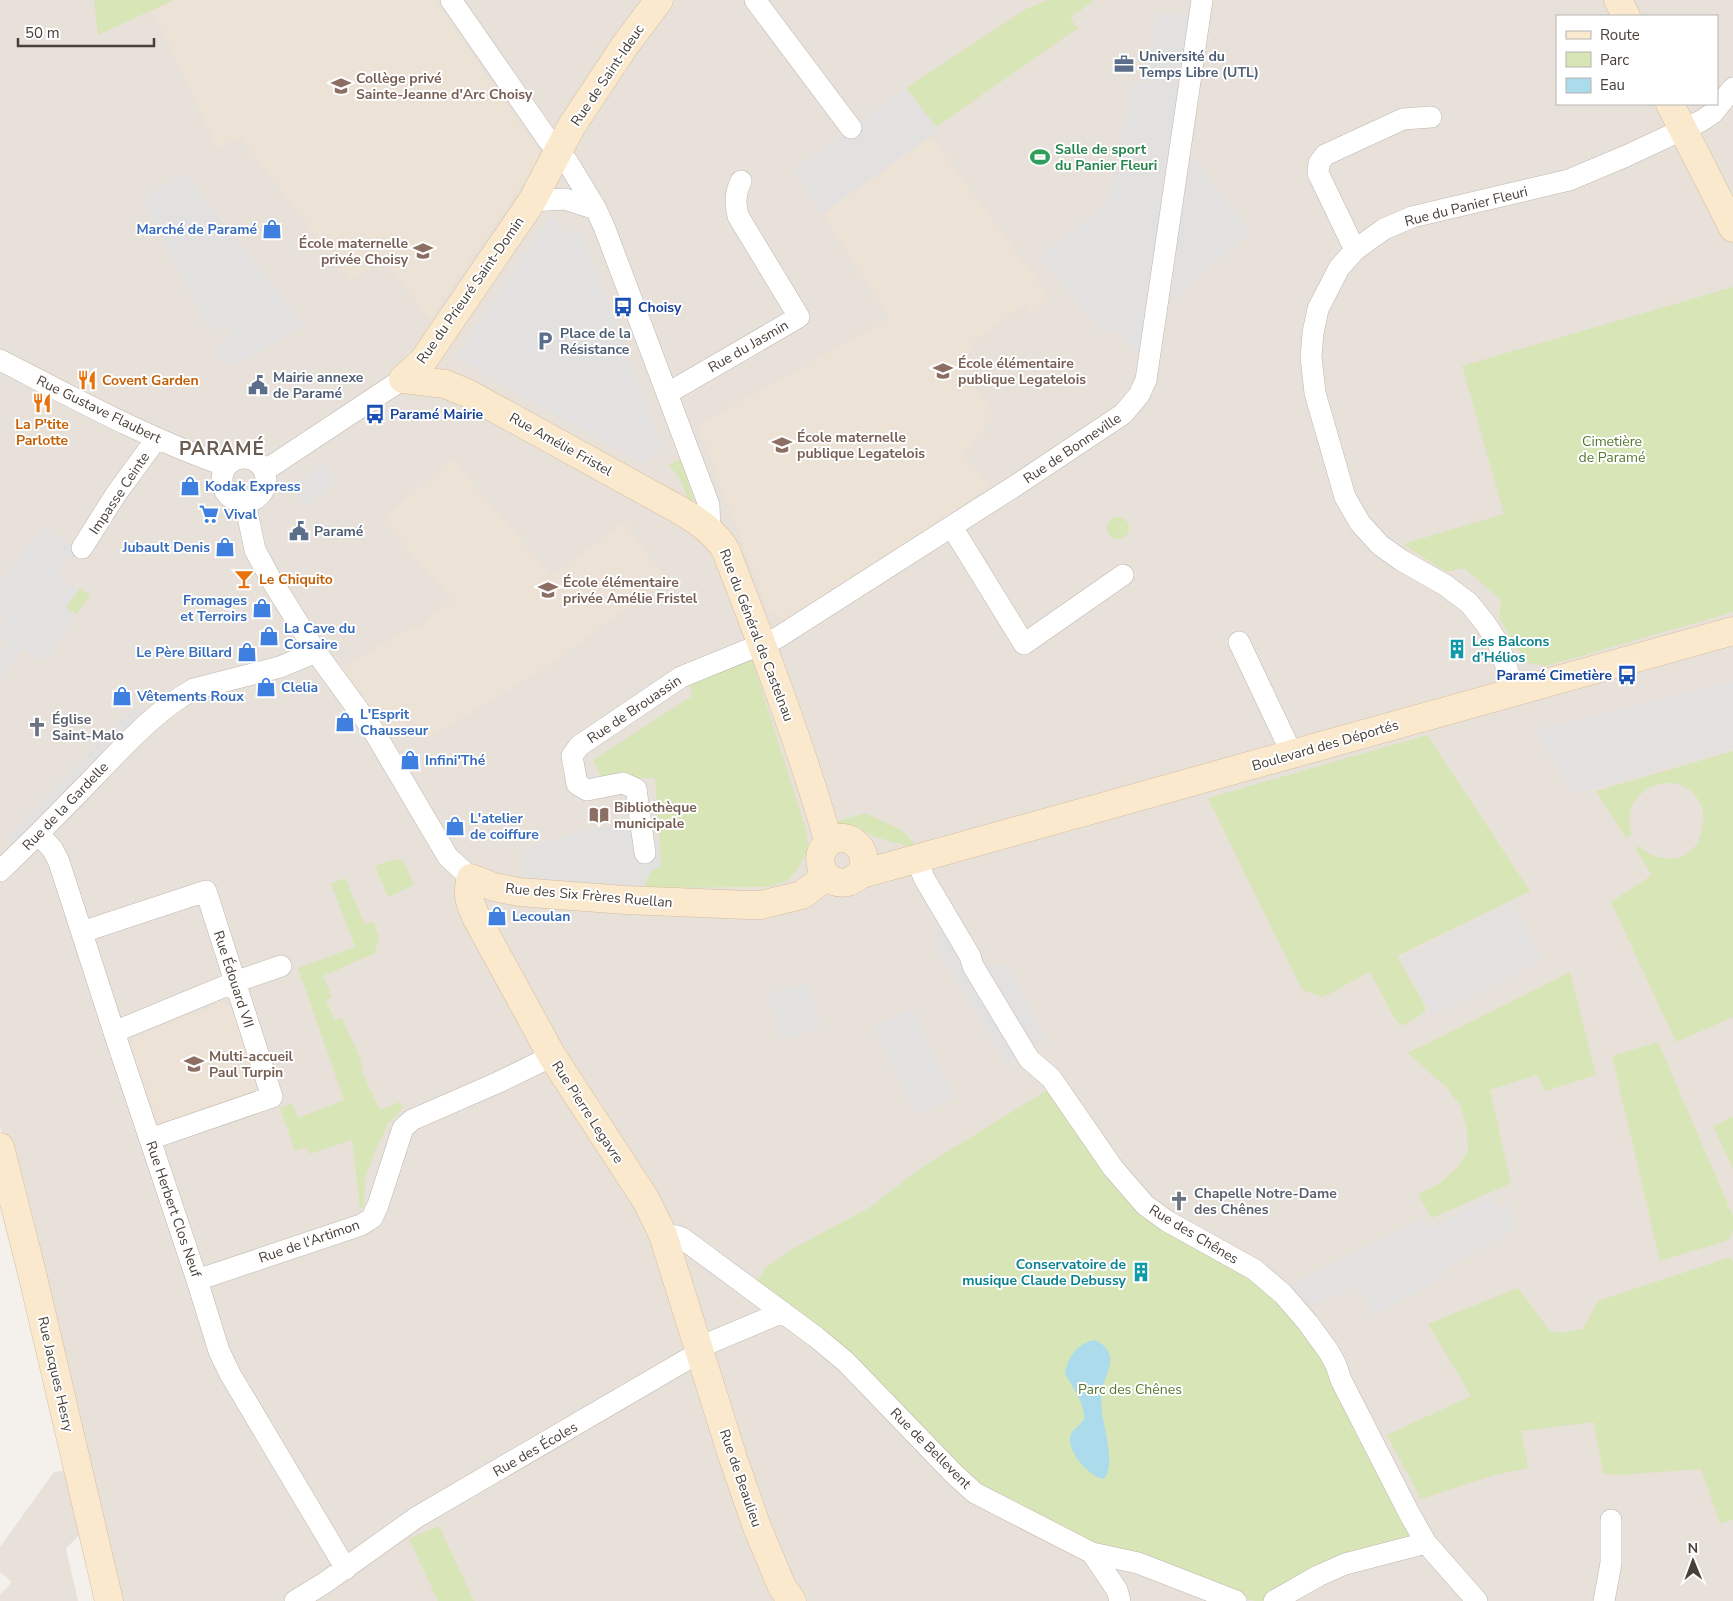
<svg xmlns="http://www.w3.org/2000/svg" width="1733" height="1601" viewBox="0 0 1733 1601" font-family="'Nunito Sans',sans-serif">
<rect width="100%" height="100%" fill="#f4f0eb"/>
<path fill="#e8e1d9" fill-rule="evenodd" d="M0,0H1733V1601H117L0,1126ZM1557,16H1717V104H1557Z
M68,1470L81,1534L66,1548L78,1601H0V1595L12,1582L0,1572V1547L54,1472Z"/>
<path fill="#ece2d6" d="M174,0H435L538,150L539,160L430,320L384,259L351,281L240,138L217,148L153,10Z
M931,136L1051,299L1032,313L1024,304L972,343L974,348L955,362L995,416L971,444L961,451L988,485L973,498L906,543L787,619L768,612L698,425L890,318L822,214Z
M452,459L552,576L624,522L666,579L573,648L566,654V655L426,740L414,720L389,735L341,669L415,624L418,628L438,610L453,601L382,520Z
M222,1002L234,1008L257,1083L253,1093L162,1124L156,1119L130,1045L135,1037Z"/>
<path fill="#d8e5b6" d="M94,0H174L98,35Z
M1048,0H1094L1070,18L1078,28L936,127L906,88L1026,9Z
M1733,287V612L1546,666L1528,663L1523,658L1499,618L1501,600L1464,568L1446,572L1403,544L1504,514L1462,366Z
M680,459L694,500L688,499L680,479L669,465Z
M1107 528a11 11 0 1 1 22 0a11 11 0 1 1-22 0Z
M80,588L90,595L77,614L66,608Z
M752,659L807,833L808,847L801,864L789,880L768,887L643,888L651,871L661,866L655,778H602L593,760L692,696L689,683Z
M1427,735L1530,891L1397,956L1426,1008L1422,1014L1403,1026L1395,1019L1370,972L1323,997L1302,990L1208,798Z
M1733,751V1017L1676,1042L1611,902L1652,875L1635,848L1638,846C1665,868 1699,862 1703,824C1704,814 1703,806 1697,798C1673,765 1617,791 1632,834L1626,838L1596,791Z
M865,813L901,830L915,844L909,847L873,836L856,826L836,829L835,822Z
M395,859L396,861L401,859L402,862H404L414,885L388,897L375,866Z
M345,878L365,925L373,921L379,937L375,953L323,976L332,997L326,1000L335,1020L342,1018L361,1060L362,1072L380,1110L400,1102L403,1108L388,1124L376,1149L365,1178L364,1207L360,1208L352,1140L309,1154L307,1147L295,1151L280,1108L292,1103L298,1118L344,1100L298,968L355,947L331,883Z
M1570,972L1596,1075L1545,1091L1537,1075L1490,1090L1511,1183L1432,1218L1418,1194L1439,1184L1457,1168L1468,1150L1467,1128L1460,1105L1447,1088L1408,1053Z
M1658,1042L1733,1216V1230L1729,1240L1660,1261L1612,1056Z
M1052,1087L1111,1177L1245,1273L1286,1308L1319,1353L1418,1540L1312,1566L1265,1601H1255L1174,1575L1067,1535L961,1473L751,1282L760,1278L764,1269L794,1248L869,1208L921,1168Z
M1733,1117V1169L1713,1126Z
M1731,1257L1733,1264V1520L1720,1524L1701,1469L1618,1475L1603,1474L1594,1422L1521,1431L1528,1468L1494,1475L1421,1499L1387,1435L1471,1396L1428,1324L1518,1288L1550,1331L1562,1333L1583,1329L1598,1301Z
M439,1526L474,1601H438L409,1539Z"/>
<path fill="#e3e1df" d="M1156,14L1192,15L1139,353L1112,329L1102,333L1039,256L1106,206L1132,84L1145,83Z
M906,88L936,127L938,131L822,214L794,170Z
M1191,155L1251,232L1169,302Z
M185,173L304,325L234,367L218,359L213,351L232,333L225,322L211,333L141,199Z
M550,215L567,233L580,229L663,448L644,463L544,409L456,357Z
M322,463L337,481L307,507L297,495V484Z
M43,526L76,549L57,575L78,590L66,608L76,614L51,654L44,661L23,648L0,681V653L8,641L0,635V627L4,620L0,609V583Z
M1733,682V748L1574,794L1533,730Z
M136,708L148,713L114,739L14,844L7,837L124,716Z
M629,821L637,843L659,839L661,866L651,871L643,888L525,880L524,851L540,843L556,840L573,833Z
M1513,902L1542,960L1432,1016L1402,958Z
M940,925L982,962L1009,968L1046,1040L1007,1065L934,944Z
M808,982L821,1028L782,1040L767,994Z
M913,1009L954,1097L916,1115L874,1027Z
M1491,1195L1497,1207L1509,1203L1517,1228L1440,1271L1443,1278L1374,1316L1357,1286L1310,1307L1291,1285L1423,1218L1429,1229Z"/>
<path fill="#acdcec" d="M1094,1340C1101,1342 1108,1348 1110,1356C1112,1367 1104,1378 1102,1389C1101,1396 1101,1405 1102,1412C1104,1429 1116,1466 1104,1479C1090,1478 1064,1449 1071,1434C1073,1429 1081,1425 1084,1419C1085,1403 1073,1388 1065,1374C1068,1356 1077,1344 1094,1340Z"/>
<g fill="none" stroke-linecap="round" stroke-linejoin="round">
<defs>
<path id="street" d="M451,0L548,140L567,161L596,209L605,229L709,505L710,532
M755,0L851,128
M532,201L565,199L596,209
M1355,250L1318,173L1319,163L1325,155L1403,119L1431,117
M0,360C74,398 148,439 227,466
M668,393L799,317L738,216C735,202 735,194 741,181
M222 480a22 22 0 1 1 44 0a22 22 0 1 1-44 0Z
M264,471L403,379
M245,502L255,550L269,576L316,652L373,730L448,857L471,878
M952,527L1024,644L1123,575
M82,548L116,494L157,438
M1239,642L1292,754
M1515,692L1498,643L1485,623L1469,603L1445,585L1401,560L1380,545L1360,523L1345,497L1315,393L1311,357L1313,333L1318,309L1339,268L1355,250L1384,229L1412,217L1569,180L1626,156L1701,121L1713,113L1733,88
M39,834L53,850L59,862L114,1032L197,1280L219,1351L230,1374L346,1569
M645,853L636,789L623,783L587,790L577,784L572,756L579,746L681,677L777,638L1018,484L1123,414L1139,395L1146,380L1202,0
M917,860L924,878L970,956L973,966L1029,1059L1051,1078L1113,1168L1145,1205L1167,1221L1255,1270L1283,1294L1308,1323L1329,1352L1336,1365L1341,1380L1410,1515L1426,1543L1477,1601
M0,871C32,841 63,809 94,777C125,745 155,711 194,689L280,667L316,652
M82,932L206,891L272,1097L150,1139
M114,1032L235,982L281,966
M663,1235L677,1236L682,1238L816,1337L846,1362L954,1474L975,1493L1092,1553L1138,1563L1236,1601
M197,1280L361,1225L372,1218L378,1205L403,1128L412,1120L499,1082L552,1056
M1092,1553L1117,1590L1120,1601
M295,1601L323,1584L417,1517L693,1356L707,1344L783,1312
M1274,1601L1318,1576L1345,1564L1426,1543
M1604,1601L1611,1563V1520"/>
<path id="secondary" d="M1618,0L1626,16
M1670,104L1733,228
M403,379L445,384L467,393L676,508C695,519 716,532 726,551C762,644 798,737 826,833L831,841
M403,379L422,362L434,345L532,201L571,127L626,44L659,0
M857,877C878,857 848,824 827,844C821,850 819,857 821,865C823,877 836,885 848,882C852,881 854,878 858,876C863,873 870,872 876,870L1733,631
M0,1147L32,1273L109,1601
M792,1601L782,1587L757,1527L733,1458L663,1235L646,1200L552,1056L476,917C470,903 466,893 471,878L494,887L519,892L625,900L748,905H761L802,895L827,876"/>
</defs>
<use href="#street" stroke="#bfb6ae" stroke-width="22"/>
<use href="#secondary" stroke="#d4bd9f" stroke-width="29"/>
<use href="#street" stroke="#fff" stroke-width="21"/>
<use href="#secondary" stroke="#fbe9ce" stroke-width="28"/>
</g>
<defs>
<symbol id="office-bare" viewBox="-9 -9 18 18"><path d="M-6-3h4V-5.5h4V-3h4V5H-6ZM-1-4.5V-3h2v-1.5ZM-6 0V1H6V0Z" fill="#5c6f8a" stroke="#fff" stroke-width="2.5" paint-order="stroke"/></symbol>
<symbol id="school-bare" viewBox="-9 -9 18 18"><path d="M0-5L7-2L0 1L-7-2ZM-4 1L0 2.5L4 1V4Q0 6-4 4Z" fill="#8d6e63" stroke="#fff" stroke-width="2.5" paint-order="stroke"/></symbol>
<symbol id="stadium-bare" viewBox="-9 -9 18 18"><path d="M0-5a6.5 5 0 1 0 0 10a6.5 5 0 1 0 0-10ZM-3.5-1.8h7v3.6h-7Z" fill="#2e9e5b" stroke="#fff" stroke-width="2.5" paint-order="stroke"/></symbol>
<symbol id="shop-bare" viewBox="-9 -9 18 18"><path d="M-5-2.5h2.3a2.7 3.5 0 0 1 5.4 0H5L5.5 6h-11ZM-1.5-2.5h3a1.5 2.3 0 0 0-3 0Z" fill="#3f7fe0" stroke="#fff" stroke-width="2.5" paint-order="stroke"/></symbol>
<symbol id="bus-bare" viewBox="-9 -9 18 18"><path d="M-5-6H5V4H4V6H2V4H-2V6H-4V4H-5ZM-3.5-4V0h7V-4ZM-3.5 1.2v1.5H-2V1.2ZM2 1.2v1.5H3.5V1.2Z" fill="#1a4fb4" stroke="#fff" stroke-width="2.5" paint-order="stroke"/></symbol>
<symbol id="parking-bare" viewBox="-9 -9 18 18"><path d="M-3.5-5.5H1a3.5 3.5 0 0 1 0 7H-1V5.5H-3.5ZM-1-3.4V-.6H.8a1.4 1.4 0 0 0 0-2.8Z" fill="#5c6f8a" stroke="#fff" stroke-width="2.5" paint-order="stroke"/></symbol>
<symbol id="restaurant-bare" viewBox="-9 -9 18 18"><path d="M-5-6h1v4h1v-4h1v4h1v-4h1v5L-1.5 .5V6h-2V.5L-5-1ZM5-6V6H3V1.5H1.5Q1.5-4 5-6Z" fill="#e8710a" stroke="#fff" stroke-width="2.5" paint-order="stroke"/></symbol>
<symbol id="civic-bare" viewBox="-9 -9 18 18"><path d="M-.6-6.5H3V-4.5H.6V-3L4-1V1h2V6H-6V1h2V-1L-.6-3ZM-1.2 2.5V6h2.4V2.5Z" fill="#5c6f8a" stroke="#fff" stroke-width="2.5" paint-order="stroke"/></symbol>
<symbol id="supermarket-bare" viewBox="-9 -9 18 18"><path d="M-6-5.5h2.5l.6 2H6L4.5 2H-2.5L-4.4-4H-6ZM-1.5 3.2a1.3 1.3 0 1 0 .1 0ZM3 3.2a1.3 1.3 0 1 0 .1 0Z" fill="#3f7fe0" stroke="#fff" stroke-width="2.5" paint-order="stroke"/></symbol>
<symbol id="bar-bare" viewBox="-9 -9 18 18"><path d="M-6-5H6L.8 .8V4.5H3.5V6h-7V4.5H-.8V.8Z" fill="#e8710a" stroke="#fff" stroke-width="2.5" paint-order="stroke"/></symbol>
<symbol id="building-bare" viewBox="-9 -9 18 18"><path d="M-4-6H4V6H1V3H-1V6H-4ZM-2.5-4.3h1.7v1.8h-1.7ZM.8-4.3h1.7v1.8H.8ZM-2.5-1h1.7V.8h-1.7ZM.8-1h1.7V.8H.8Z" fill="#0f9aa8" stroke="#fff" stroke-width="2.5" paint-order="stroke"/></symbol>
<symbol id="church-bare" viewBox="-9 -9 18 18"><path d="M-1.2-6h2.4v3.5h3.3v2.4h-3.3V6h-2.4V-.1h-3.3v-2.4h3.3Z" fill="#6b7280" stroke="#fff" stroke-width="2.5" paint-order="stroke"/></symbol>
<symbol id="library-bare" viewBox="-9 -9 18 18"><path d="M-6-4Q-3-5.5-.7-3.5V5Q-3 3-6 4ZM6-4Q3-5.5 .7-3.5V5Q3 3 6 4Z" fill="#8d6e63" stroke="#fff" stroke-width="2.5" paint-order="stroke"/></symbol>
</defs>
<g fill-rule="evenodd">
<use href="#office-bare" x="1110" y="50" width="28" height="28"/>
<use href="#school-bare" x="327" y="72" width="28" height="28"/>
<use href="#stadium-bare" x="1026" y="143" width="28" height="28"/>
<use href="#shop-bare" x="258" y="215" width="28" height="28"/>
<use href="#school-bare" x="409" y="237" width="28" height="28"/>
<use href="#bus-bare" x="609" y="293" width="28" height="28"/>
<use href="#parking-bare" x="531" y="327" width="28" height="28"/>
<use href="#school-bare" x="929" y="357" width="28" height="28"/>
<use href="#restaurant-bare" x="73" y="366" width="28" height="28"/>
<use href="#civic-bare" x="244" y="371" width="28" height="28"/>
<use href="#restaurant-bare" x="28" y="389" width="28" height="28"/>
<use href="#bus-bare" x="361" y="400" width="28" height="28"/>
<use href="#school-bare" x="768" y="431" width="28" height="28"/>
<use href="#shop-bare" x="176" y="472" width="28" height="28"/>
<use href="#supermarket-bare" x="195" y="500" width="28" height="28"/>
<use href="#civic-bare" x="285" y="517" width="28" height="28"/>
<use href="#shop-bare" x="211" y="533" width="28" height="28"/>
<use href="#bar-bare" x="230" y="565" width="28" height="28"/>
<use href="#school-bare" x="534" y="576" width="28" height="28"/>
<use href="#shop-bare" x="248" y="594" width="28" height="28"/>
<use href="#shop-bare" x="255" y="622" width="28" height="28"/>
<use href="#building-bare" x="1443" y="635" width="28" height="28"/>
<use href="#shop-bare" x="233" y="638" width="28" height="28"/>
<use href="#bus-bare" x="1613" y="661" width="28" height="28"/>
<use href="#shop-bare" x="252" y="673" width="28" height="28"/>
<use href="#shop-bare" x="108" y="682" width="28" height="28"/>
<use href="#shop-bare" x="331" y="708" width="28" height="28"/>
<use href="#church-bare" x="23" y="713" width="28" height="28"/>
<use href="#shop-bare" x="396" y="746" width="28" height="28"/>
<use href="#library-bare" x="585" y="801" width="28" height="28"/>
<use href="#shop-bare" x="441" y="812" width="28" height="28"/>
<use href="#shop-bare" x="483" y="902" width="28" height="28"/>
<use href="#school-bare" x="180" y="1050" width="28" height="28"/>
<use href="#church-bare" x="1165" y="1187" width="28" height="28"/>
<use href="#building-bare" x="1127" y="1258" width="28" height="28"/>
</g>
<g text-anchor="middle" stroke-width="4" stroke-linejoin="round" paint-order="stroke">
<g font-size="14" font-weight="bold" fill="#4e5e75" stroke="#fff" text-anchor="start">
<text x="1139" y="61">Université du<tspan x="1139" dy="16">Temps Libre (UTL)</tspan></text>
<text x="560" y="338">Place de la<tspan x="560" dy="16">Résistance</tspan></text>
<text x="273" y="382">Mairie annexe<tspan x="273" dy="16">de Paramé</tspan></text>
<text x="314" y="536">Paramé</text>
</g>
<g font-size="14" fill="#484039" stroke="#fff">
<text transform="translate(607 75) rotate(-56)" y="5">Rue de Saint-Ideuc</text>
<text transform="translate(1466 206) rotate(-14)" y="5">Rue du Panier Fleuri</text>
<text transform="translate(470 290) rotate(-55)" y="5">Rue du Prieuré Saint-Domin</text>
<text transform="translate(748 346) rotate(-30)" y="5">Rue du Jasmin</text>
<text transform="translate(99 409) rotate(26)" y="5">Rue Gustave Flaubert</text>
<text transform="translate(561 444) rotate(29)" y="5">Rue Amélie Fristel</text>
<text transform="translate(1072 448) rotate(-34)" y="5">Rue de Bonneville</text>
<text transform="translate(119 493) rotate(-56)" y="5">Impasse Ceinte</text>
<text transform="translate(757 635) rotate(69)" y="5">Rue du Général de Castelnau</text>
<text transform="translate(634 709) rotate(-34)" y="5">Rue de Brouassin</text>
<text transform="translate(1325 745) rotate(-16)" y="5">Boulevard des Déportés</text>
<text transform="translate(65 806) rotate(-46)" y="5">Rue de la Gardelle</text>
<text transform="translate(589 895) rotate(5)" y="5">Rue des Six Frères Ruellan</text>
<text transform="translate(234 979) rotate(72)" y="5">Rue Édouard VII</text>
<text transform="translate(588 1112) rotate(57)" y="5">Rue Pierre Legavre</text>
<text transform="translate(174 1209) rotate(71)" y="5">Rue Herbert Clos Neuf</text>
<text transform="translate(1194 1234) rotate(31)" y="5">Rue des Chênes</text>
<text transform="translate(309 1241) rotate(-19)" y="5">Rue de l'Artimon</text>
<text transform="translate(56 1374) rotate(77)" y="5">Rue Jacques Hesry</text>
<text transform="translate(931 1448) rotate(45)" y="5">Rue de Bellevent</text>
<text transform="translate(535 1449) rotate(-30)" y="5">Rue des Écoles</text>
<text transform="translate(741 1478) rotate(71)" y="5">Rue de Beaulieu</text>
</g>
<g font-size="14" font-weight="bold" fill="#785e54" stroke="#fff" text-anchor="start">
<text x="356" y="83">Collège privé<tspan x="356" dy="16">Sainte-Jeanne d'Arc Choisy</tspan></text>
<text x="408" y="248" text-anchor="end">École maternelle<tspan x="408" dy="16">privée Choisy</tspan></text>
<text x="958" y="368">École élémentaire<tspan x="958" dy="16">publique Legatelois</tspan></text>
<text x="797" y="442">École maternelle<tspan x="797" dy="16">publique Legatelois</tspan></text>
<text x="563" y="587">École élémentaire<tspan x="563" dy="16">privée Amélie Fristel</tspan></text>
<text x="614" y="812">Bibliothèque<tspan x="614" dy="16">municipale</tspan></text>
<text x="209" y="1061">Multi-accueil<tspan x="209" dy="16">Paul Turpin</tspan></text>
</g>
<g font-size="14" font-weight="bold" fill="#27864d" stroke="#fff" text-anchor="start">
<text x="1055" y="154">Salle de sport<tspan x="1055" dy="16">du Panier Fleuri</tspan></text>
</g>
<g font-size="14" font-weight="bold" fill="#366cbe" stroke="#fff" text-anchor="start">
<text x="257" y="234" text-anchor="end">Marché de Paramé</text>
<text x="205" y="491">Kodak Express</text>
<text x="224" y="519">Vival</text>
<text x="210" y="552" text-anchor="end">Jubault Denis</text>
<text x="247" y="605" text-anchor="end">Fromages<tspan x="247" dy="16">et Terroirs</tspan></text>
<text x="284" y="633">La Cave du<tspan x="284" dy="16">Corsaire</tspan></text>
<text x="232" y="657" text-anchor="end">Le Père Billard</text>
<text x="281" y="692">Clelia</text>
<text x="137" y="701">Vêtements Roux</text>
<text x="360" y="719">L'Esprit<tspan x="360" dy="16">Chausseur</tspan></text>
<text x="425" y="765">Infini'Thé</text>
<text x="470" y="823">L'atelier<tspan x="470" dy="16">de coiffure</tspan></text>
<text x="512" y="921">Lecoulan</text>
</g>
<g font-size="14" font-weight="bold" fill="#164399" stroke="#fff" text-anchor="start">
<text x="638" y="312">Choisy</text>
<text x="390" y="419">Paramé Mairie</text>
<text x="1612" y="680" text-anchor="end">Paramé Cimetière</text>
</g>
<g font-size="14" font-weight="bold" fill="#c56008" stroke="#fff" text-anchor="start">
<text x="102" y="385">Covent Garden</text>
<text x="42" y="429" text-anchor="middle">La P'tite<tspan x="42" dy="16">Parlotte</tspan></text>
<text x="259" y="584">Le Chiquito</text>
</g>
<g font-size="14" fill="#56772f" stroke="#fff">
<text x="1612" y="446">Cimetière<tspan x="1612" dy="16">de Paramé</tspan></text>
<text x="1130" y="1394">Parc des Chênes</text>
</g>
<g font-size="14" font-weight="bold" fill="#0d838f" stroke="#fff" text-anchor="start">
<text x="1472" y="646">Les Balcons<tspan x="1472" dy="16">d’Hélios</tspan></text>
<text x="1126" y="1269" text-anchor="end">Conservatoire de<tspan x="1126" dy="16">musique Claude Debussy</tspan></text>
</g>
<g font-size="14" font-weight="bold" fill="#5b616d" stroke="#fff" text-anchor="start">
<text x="52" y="724">Église<tspan x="52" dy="16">Saint-Malo</tspan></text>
<text x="1194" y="1198">Chapelle Notre-Dame<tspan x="1194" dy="16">des Chênes</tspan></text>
</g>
<g font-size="19" font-weight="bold" letter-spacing="1" fill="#6a5c51" stroke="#fff">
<text x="222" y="455">PARAMÉ</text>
</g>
</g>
<rect x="1556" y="15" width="162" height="90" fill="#ffffff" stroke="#b6b3b0"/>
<rect x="1566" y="31" width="25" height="8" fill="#fbe9ce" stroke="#b6b3b0"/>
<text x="1600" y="40" font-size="15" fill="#484039">Route</text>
<rect x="1566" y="52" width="25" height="15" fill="#d8e5b6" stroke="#b6b3b0"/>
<text x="1600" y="65" font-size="15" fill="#484039">Parc</text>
<rect x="1566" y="78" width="25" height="15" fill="#acdcec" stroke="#b6b3b0"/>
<text x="1600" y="90" font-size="15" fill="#484039">Eau</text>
<g transform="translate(1693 1561) rotate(359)" stroke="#ffffff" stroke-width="4" paint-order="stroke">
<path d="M0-4L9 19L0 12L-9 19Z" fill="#484039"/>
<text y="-8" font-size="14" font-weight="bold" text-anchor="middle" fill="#484039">N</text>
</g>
<path d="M18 38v8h136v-8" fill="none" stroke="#484039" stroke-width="2.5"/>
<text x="25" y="38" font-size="15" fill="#484039" stroke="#ffffff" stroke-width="4" paint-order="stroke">50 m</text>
</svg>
